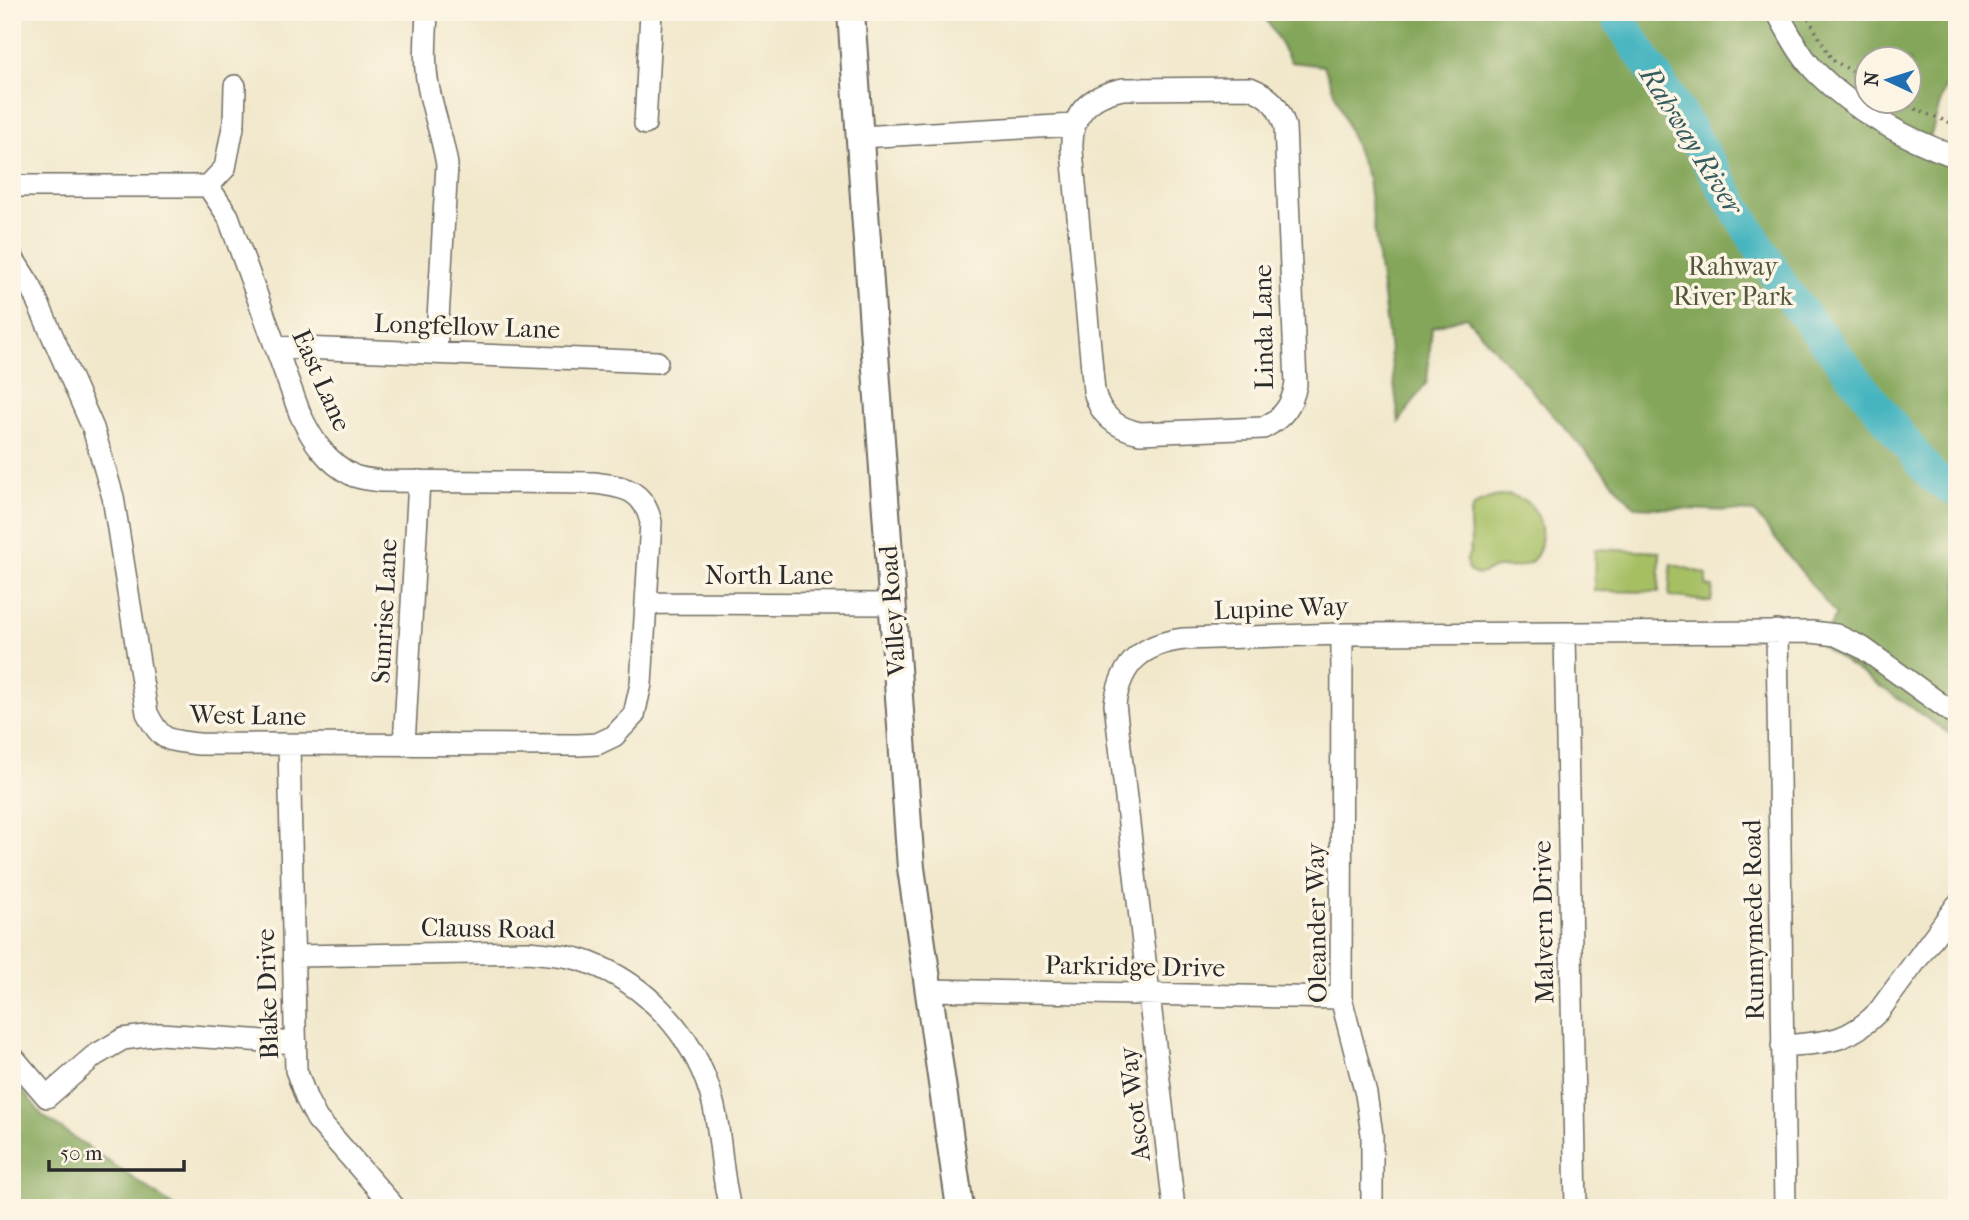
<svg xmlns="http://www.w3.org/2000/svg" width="1969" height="1220" viewBox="0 0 1969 1220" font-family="'IM FELL French Canon',serif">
<rect width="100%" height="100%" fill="#fcf5e5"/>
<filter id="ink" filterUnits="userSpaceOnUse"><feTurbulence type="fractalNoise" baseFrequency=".0143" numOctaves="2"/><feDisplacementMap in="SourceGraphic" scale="14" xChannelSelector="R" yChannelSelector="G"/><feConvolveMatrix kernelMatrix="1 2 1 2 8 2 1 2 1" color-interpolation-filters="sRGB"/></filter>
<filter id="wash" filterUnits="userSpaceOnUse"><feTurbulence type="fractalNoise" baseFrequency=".00686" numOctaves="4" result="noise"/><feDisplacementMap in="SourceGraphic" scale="28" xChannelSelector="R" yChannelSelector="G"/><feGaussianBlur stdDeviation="1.57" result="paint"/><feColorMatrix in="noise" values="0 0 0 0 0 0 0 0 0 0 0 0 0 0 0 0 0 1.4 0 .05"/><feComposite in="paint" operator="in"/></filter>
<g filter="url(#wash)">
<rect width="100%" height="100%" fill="#f1e8cc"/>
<path fill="#a6bf64" stroke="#687548" stroke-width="2" d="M1510,495C1519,498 1527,500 1533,508C1544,522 1546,552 1529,563C1517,570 1505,566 1492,569C1488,570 1482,574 1477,575L1469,571L1466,561C1483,531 1445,500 1510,495Z
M1595,549L1660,552L1659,592L1594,591Z
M1671,564L1707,574L1706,586L1713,587L1711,602L1669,596Z"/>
<path fill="#84a65a" stroke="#586842" stroke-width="2" fill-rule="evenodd" d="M1262,12H1957V64L1943,93L1924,159L1957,167V739L1820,645L1836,615L1754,512L1635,507L1466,317L1432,327L1427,382L1399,422L1368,179L1324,66L1291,62ZM1868,60H1910V102H1868Z
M12,1077L43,1116L176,1208H12Z"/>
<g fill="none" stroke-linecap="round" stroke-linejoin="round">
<path stroke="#47b5c0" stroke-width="33" d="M1614,12L1683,119L1784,289L1932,476L1957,492"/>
</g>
</g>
<g filter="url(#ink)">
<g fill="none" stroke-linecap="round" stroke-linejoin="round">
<defs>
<path id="minor" d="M427,12C426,38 423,64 429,90C434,115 443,139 447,165L436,353
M1777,12C1789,33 1801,58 1819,75C1858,113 1906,139 1957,157
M1250,88C1270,96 1279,106 1285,127L1296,384C1292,406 1283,418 1263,428L1140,433C1116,428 1100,416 1094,391L1072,151C1070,115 1088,96 1123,89Z
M645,124L651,12
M860,137L1074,125
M12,186H208
M208,186L225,168L234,122L235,86
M12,257L31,287L93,428L113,497L147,713C162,743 168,740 199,744L578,745L597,744L614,736L634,715L641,684L651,522C643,489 624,487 594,483L382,481C373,480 362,479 354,476C327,463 312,440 300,414L228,216L208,186
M276,347L657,362
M646,603L891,604
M1777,631L1785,1208
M1342,634L1341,998L1366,1094L1372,1134V1208
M1565,634L1576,1208
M289,745L296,1070L307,1100L317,1119L395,1208
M404,745L419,481
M294,956L527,952C548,954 570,955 590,963C646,984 692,1034 710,1092C722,1130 720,1170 730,1208
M928,990L1341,998
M1782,1046C1826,1042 1847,1044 1879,1011L1957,905
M12,1056L47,1097L94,1056L123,1039L160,1034L296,1043
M1174,1208L1115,704C1121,662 1143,644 1184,639L1342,634L1812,632L1836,635L1863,648L1957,716"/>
<path id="tertiary" d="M851,12L911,868L960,1208"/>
</defs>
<use href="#minor" stroke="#706d63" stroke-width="24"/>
<use href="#tertiary" stroke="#706d63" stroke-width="30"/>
<path stroke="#706d63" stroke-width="3.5" stroke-dasharray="2 5" stroke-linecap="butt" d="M1805,12L1832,60L1868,80
M1903,102L1919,111L1957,125
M12,1200L27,1208"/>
<use href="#minor" stroke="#fff" stroke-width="21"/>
<use href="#tertiary" stroke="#fff" stroke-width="26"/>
</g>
</g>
<g text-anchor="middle" stroke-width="7" stroke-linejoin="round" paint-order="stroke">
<g font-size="26" fill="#50573c" stroke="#fcf5e5">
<text x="1733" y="275">Rahway<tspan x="1733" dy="30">River Park</tspan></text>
</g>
<g font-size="26" fill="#2b2b2b" stroke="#fcf5e5">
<text transform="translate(467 326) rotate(2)" y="9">Longfellow Lane</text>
<text transform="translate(1263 327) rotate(-91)" y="9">Linda Lane</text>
<text transform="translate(322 380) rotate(66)" y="9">East Lane</text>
<text x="769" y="584">North Lane</text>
<text transform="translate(1281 608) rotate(-2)" y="9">Lupine Way</text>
<text transform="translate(384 611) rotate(-87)" y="9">Sunrise Lane</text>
<text transform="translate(892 611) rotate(-94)" y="9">Valley Road</text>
<text transform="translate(248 715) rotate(1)" y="9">West Lane</text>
<text transform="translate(1753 920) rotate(-91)" y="9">Runnymede Road</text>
<text transform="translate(1543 922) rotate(-91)" y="9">Malvern Drive</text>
<text transform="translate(1316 923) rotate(-91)" y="9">Oleander Way</text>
<text transform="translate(488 928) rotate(1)" y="9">Clauss Road</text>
<text transform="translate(1135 966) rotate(1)" y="9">Parkridge Drive</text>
<text transform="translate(267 994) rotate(-92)" y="9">Blake Drive</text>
<text transform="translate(1134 1104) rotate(-97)" y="9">Ascot Way</text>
</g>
<g font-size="28" font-style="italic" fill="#355b5f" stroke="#fcf5e5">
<text transform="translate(1692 140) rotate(58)" y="10">Rahway River</text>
</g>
</g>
<rect width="1969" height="1220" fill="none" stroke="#fcf5e5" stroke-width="42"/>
<g transform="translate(1888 80) rotate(274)"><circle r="33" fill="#fcf5e5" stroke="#a8a49b" stroke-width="2"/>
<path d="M0-5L12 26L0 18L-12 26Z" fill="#1f6fb2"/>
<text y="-10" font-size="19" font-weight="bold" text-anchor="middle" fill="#2b2b2b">N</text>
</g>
<path d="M49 1160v10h135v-10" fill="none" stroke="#2b2b2b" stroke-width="3.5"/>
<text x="60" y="1160" font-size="21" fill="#2b2b2b" stroke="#fcf5e5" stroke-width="5" paint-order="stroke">50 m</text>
</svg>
